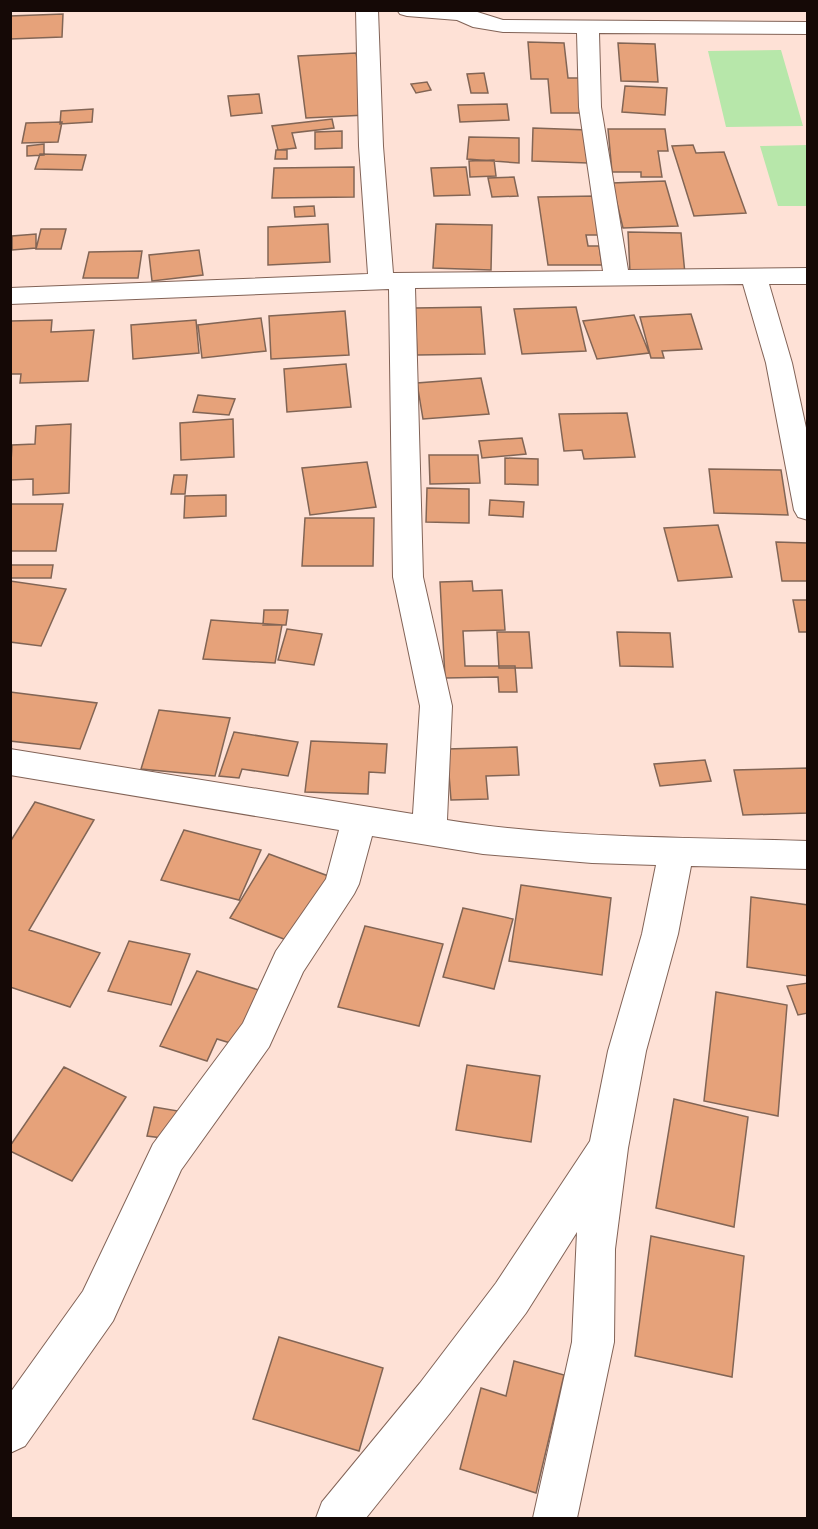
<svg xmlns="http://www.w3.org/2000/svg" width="818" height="1529" viewBox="0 0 818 1529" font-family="'Source Sans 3',sans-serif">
<rect width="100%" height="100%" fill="#fee1d6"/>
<path fill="#b7e7aa" d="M781,50L803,126L726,127L708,51Z
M807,145V206H778L760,146Z"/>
<path fill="#e6a27a" stroke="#826555" stroke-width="1.5" d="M63,14L62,37L10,39V16Z
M528,42L564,43L568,78H587L591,113H551L548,79H531Z
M618,43L655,44L658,82L621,81Z
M356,53L366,115L306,118L298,56Z
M484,73L488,93H471L467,74Z
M427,82L431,90L416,93L411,84Z
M625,86L667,88L665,115L622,112Z
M259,94L262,113L231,116L228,96Z
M507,104L509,120L460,122L458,105Z
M93,109L92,122L60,124L61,111Z
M332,119L334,128L292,133L296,148L278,150L272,126Z
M62,122L58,142L22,143L26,123Z
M533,128L588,130V163L532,161Z
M608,129H665L668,151H658L662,177H641V172H612Z
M342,131V148L315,149V132Z
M469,137L519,138V163L467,159Z
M44,144V155L27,156V146Z
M693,145L696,153L724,152L746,213L694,216L672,146Z
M276,150H287V159H275Z
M40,154L86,155L82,170L35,169Z
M494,160L496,176L470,177L469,161Z
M354,167V197L272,198L274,168Z
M466,167L470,195L434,196L431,168Z
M514,177L518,196L492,197L488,178Z
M665,181L678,226L623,228L612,183Z
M596,196L602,235H586L588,246H599L602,265H548L538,197Z
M314,206L315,216L295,217L294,207Z
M328,224L330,262L268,265V227Z
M436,224L492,225L491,270L433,268Z
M41,229H66L61,249H36Z
M628,232L681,233L685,274L630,272Z
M36,234V248L12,250V236Z
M199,250L203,275L152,281L149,255Z
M142,251L138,278H83L89,252Z
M481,307L485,354L417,355L415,308Z
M576,307L586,351L522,354L514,309Z
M345,311L349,355L271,359L269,316Z
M691,314L702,349L662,351L664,358H651L640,317Z
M634,315L649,353L597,359L583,321Z
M261,318L266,351L202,358L198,325Z
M52,320L51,332L94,330L88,381L20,383L21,374H10L11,321Z
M196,320L199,353L133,359L131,325Z
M346,364L351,407L287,412L284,369Z
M481,378L489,414L423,419L417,383Z
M198,395L235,399L229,415L193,412Z
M627,413L635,457L584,459L582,450L564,451L559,414Z
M233,419L234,457L181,460L180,423Z
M71,424L69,493L33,495V479L10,480L12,445L35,444L36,426Z
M522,438L526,454L482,458L479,441Z
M429,455H478L480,483L430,484Z
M505,458L538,459V485L505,484Z
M367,462L376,507L310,515L302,468Z
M709,469L781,470L788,515L714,513Z
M174,475H187L185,494H171Z
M427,488L469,489V523L426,522Z
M226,495V516L184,518L185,496Z
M490,500L524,502L523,517L489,515Z
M10,504H63L56,551H10Z
M305,518H374L373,566H302Z
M718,525L732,577L678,581L664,528Z
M776,542L808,543V581H782Z
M10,565H53L51,578H10Z
M10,581L66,589L41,646L10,642Z
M472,581L473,591L502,590L505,630L463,631L465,666H515L517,692H499L498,677L445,678L440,582Z
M793,600H808V632H799Z
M264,610H288L286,625H263Z
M211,620L282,625L275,663L203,659Z
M287,629L322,634L314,665L278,660Z
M497,632H529L532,668H499Z
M617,632L670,633L673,667L620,666Z
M10,692L97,703L80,749L10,741Z
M159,710L230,718L215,776L141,769Z
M234,732L298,742L288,776L242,769L239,778L219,776Z
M311,741L387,744L385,773L369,772L368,794L305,792Z
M517,747L519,775L486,776L488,799L451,800L447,749Z
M705,760L711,781L660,786L654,764Z
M808,768V813L743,815L734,770Z
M35,802L94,820L29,930L100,953L70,1007L10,987V842Z
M184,830L261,850L239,900L161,880Z
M269,854L331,877L294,943L230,918Z
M521,885L611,898L602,975L509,961Z
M751,897L808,905V976L747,967Z
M463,908L513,919L494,989L443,977Z
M365,926L443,944L419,1026L338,1007Z
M129,941L190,954L171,1005L108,991Z
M197,971L262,991L237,1045L217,1039L207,1061L160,1046Z
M808,983V1013L798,1015L787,986Z
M716,992L787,1005L778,1116L704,1101Z
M467,1065L540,1076L531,1142L456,1130Z
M64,1067L126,1097L72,1181L10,1151V1146Z
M674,1099L748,1117L734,1227L656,1208Z
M154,1107L184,1112L178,1140L147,1136Z
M651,1236L744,1256L732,1377L635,1356Z
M279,1337L383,1368L359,1451L253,1419Z
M514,1361L564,1375L536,1493L460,1469L481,1388L506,1396Z"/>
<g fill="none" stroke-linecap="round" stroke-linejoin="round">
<defs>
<path id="minor" d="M356,10H378L383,146L393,273L603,271L579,107L577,33L503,32L473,27L457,20L407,16L400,14L397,10H471L503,20L808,22V34L599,33L601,107L628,270L808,268V284H769L792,363L808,437V520L798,517L794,510L766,363L743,284L415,288L423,577L452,706L447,820C565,839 687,837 808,841V869L691,866L678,934L646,1051L628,1148L615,1249L614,1342L577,1518H533L572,1342L577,1232L526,1313L450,1413L366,1518H316L322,1502L420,1383L496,1283L590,1141L608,1051L642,934L656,865L592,863L483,854L372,836L359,884L354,894L303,972L269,1047L181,1170L113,1321L25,1446L10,1453V1393L83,1291L153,1144L243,1023L276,951L326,879L339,830L10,775V749L413,814L420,706L393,577L389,289L10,304V288L368,274L359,146Z"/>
</defs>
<use href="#minor" stroke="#826357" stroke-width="2"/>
<use href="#minor" fill="#fff" fill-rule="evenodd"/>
</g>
<rect width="818" height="1529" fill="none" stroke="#150906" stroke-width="24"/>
</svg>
